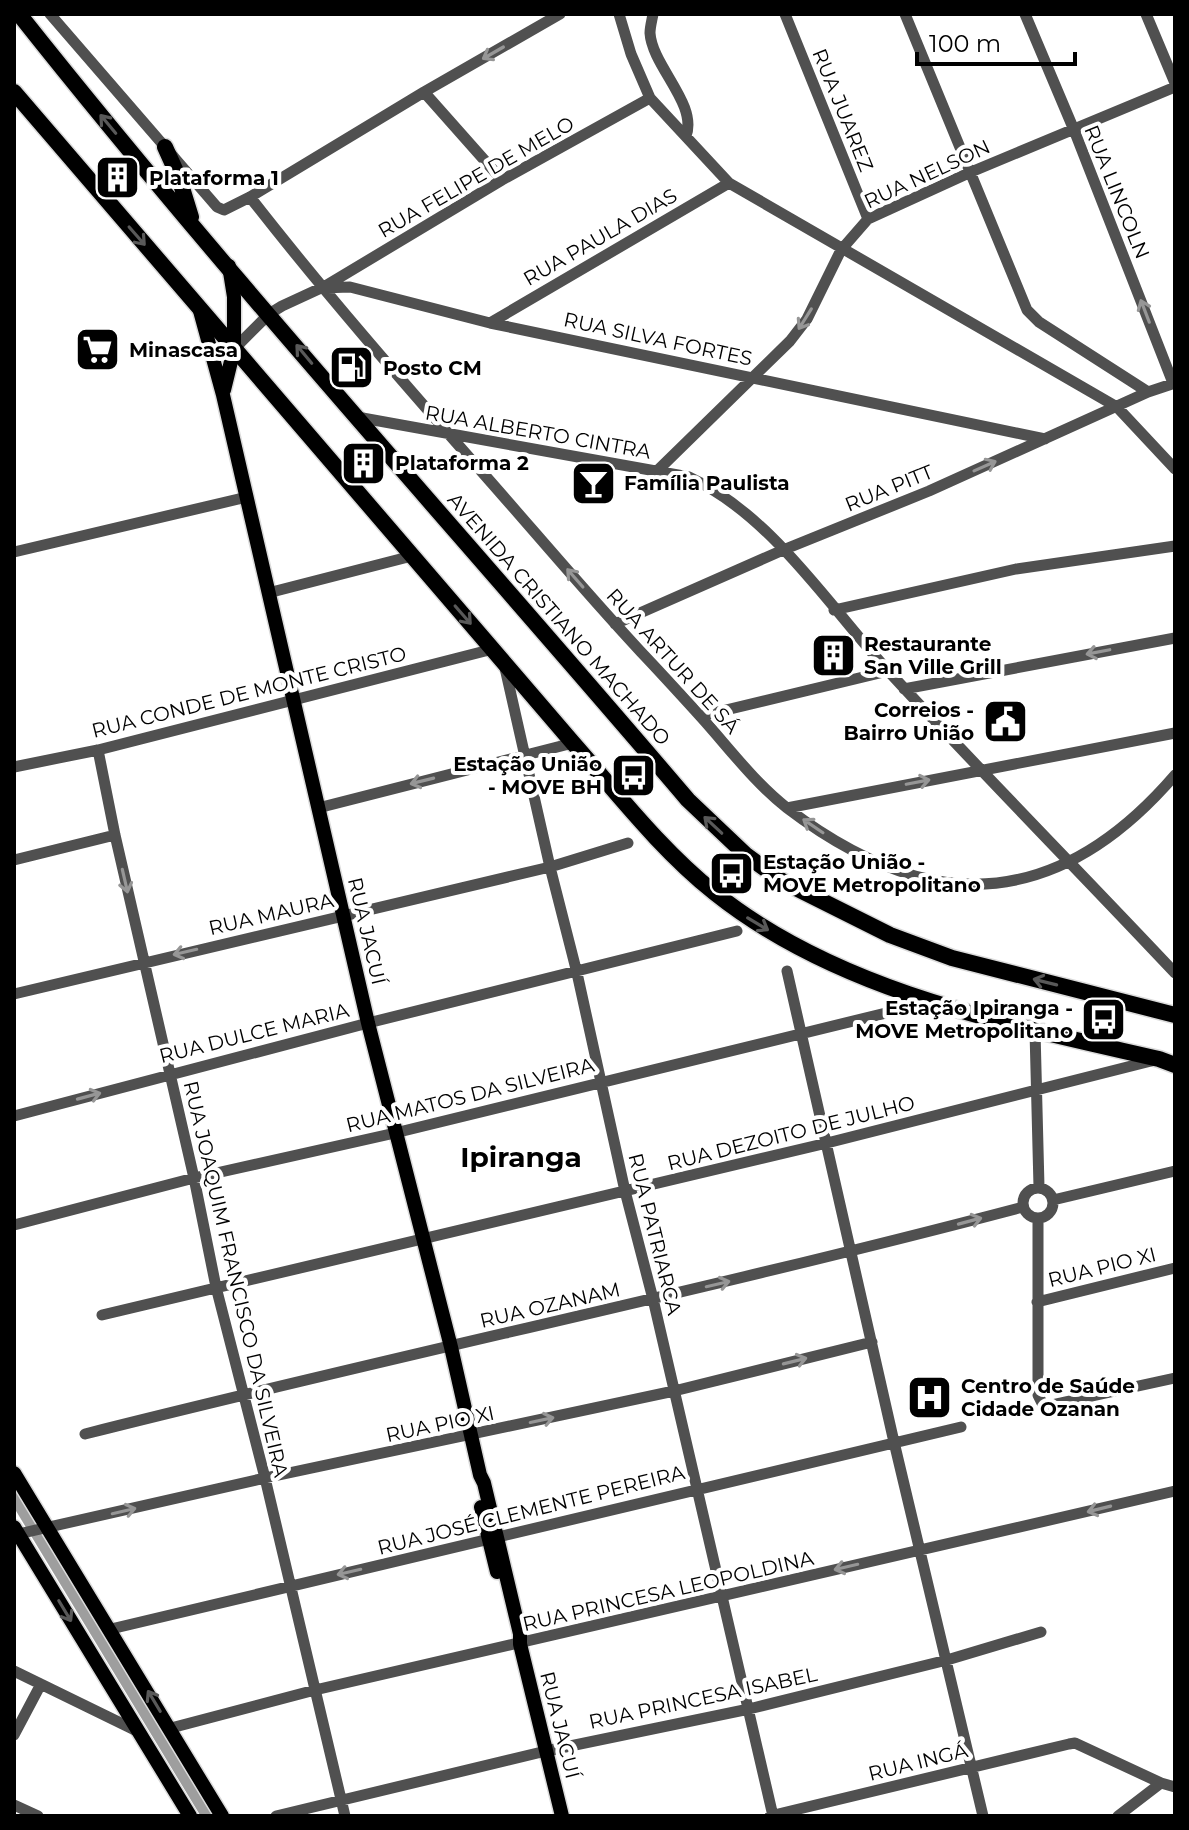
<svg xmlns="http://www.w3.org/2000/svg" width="1189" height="1830" viewBox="0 0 1189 1830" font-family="Montserrat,sans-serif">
<rect width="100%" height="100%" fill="#fff"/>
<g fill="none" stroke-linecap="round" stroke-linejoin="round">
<path stroke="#9e9e9e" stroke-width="11" d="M14,1497L207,1816"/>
<defs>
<path id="major" d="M200,311L223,395L368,1023L451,1347L480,1475L484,1483L520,1634V1644L562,1816
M224,390L234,349V297L229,266
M14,1473L222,1816
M481,1507L497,1572
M14,1527L190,1816"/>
<path id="highway" d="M19,14C233,284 465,538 688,800L746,855L782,881L890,935L952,958L1175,1015
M14,92L573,743C618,794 661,850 715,893C839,992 1007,1024 1159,1059L1175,1065
M165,147L179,178L191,217"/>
</defs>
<use href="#major" stroke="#dbdbdb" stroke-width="17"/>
<use href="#highway" stroke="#dbdbdb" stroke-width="19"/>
<path stroke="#505050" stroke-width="11" d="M50,14L217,207L224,210L250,197L424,92L560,14
M619,14L631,54L650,98L729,183L1117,407L1175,469
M653,14C652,20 650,27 650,33C652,66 698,104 686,136
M785,14L868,219
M905,14L1027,310L1039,322L1148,392
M1025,14L1074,130L1173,383
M1146,14L1175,83
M424,92L502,180
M250,197C324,292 403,382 482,472C535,532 586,593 641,652C661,673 681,695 701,717C729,748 754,782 787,808C825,837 870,863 915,876C1022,905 1107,854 1175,775
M322,288L502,180L650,98
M490,323L729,183
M234,349L269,314L282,306L321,288L350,287L490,323L1045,439
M357,417L689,477C772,515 830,608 891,674C984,775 1081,873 1175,973
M656,472L790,341L807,319L841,250L868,219L971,172L1175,87
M14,552L247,497
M268,593L412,556
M834,610L1016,569L1175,546
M615,624L783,550L929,491L1148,392L1175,383
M505,668L550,867L577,973L625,1191L653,1299L773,1816
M904,689L1175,638
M701,716L888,671
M98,750L115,835L194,1178L216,1287L265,1478L345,1816
M14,767L98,750L493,649
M318,808L573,743
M787,808L1175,733
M14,860L115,835
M787,971L894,1442L983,1816
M14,994L550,867L628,843
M1035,1031L1039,1187
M14,1116L368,1023L737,931
M1023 1203a15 15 0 1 1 30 0a15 15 0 1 1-30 0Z
M1053,1200L1175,1171
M1038,1218V1395L1042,1403L1051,1405L1175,1378
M14,1225L194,1178L395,1133L931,1002
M1037,1302L1175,1268
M102,1315L827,1143L1155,1060
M85,1434C397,1355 712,1289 1023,1207
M14,1535L265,1478L674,1391L872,1342
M111,1629L961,1427
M14,1671L139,1732
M171,1728L315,1690L1175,1491
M14,1735L41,1684
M14,1805L38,1816
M276,1816L546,1751L749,1709L947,1660L1041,1632
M770,1816L1069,1744L1075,1743L1161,1783L1175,1787
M1118,1816L1161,1783"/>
<use href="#major" stroke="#000" stroke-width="14"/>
<use href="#highway" stroke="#000" stroke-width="16"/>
</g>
<defs><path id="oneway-shaft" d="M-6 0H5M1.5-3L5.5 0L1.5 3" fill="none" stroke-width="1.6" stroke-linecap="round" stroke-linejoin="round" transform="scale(2)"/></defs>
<g stroke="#969696">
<use href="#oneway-shaft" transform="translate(493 53) rotate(150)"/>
<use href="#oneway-shaft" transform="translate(1145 311) rotate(-111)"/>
<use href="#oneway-shaft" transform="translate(805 319) rotate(122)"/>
<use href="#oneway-shaft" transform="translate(985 466) rotate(-24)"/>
<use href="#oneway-shaft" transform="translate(575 578) rotate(-131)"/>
<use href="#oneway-shaft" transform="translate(1098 652) rotate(169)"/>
<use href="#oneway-shaft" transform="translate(422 781) rotate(166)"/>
<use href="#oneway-shaft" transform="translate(918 782) rotate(-11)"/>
<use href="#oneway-shaft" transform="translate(813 826) rotate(-146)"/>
<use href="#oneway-shaft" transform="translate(125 881) rotate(77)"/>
<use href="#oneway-shaft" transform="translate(185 952) rotate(167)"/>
<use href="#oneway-shaft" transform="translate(89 1096) rotate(-15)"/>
<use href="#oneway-shaft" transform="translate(970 1221) rotate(-15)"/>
<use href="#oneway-shaft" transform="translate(718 1284) rotate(-13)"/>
<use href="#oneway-shaft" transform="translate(795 1361) rotate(-14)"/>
<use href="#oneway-shaft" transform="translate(542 1420) rotate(-12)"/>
<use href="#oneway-shaft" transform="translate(1099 1509) rotate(166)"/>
<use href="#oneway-shaft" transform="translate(124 1511) rotate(-13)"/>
<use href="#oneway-shaft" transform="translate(846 1567) rotate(167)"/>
<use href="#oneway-shaft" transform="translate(349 1572) rotate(167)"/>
</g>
<g stroke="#595959">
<use href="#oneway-shaft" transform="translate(108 124) rotate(-130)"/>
<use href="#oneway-shaft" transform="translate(137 236) rotate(49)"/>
<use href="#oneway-shaft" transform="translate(304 354) rotate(-130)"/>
<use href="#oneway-shaft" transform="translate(463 615) rotate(49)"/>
<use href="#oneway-shaft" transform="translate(713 825) rotate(-137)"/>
<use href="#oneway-shaft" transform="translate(758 924) rotate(31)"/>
<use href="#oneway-shaft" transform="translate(1045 982) rotate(-166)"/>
<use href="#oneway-shaft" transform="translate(65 1611) rotate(59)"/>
<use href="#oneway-shaft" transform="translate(154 1701) rotate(-121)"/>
</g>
<defs>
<symbol id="building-square" viewBox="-11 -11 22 22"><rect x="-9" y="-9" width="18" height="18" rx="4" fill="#000" stroke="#fff"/><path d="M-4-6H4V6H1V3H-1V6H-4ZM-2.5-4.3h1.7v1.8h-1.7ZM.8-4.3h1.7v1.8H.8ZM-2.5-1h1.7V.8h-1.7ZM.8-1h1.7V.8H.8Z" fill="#fff"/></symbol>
<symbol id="supermarket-square" viewBox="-11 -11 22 22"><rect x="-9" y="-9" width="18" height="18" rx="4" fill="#000" stroke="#fff"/><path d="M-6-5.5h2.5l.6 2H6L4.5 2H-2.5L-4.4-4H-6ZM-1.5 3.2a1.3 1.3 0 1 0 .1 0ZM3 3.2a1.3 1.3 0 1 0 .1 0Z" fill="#fff"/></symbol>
<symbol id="fuel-square" viewBox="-11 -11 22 22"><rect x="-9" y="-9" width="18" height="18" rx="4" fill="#000" stroke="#fff"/><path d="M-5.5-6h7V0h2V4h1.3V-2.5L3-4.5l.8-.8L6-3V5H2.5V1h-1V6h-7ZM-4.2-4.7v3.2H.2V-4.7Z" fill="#fff"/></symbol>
<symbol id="bar-square" viewBox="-11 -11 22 22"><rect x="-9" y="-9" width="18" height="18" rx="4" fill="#000" stroke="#fff"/><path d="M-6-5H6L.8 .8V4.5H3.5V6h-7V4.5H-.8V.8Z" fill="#fff"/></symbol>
<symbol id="civic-square" viewBox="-11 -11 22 22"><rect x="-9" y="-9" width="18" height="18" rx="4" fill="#000" stroke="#fff"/><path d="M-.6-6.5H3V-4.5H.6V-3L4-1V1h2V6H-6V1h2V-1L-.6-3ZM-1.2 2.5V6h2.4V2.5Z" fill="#fff"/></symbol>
<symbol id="bus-square" viewBox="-11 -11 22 22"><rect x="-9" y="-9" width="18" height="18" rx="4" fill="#000" stroke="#fff"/><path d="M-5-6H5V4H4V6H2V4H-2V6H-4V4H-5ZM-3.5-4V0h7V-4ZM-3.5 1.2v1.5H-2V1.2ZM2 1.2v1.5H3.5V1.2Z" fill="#fff"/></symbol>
<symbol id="hospital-square" viewBox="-11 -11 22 22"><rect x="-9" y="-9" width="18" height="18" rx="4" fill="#000" stroke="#fff"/><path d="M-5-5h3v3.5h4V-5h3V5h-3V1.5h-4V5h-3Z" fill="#fff"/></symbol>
</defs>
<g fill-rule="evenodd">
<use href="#building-square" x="92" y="152" width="51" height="51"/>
<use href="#supermarket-square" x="72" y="324" width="51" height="51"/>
<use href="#fuel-square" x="326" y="342" width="51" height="51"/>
<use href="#building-square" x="338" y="438" width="51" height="51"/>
<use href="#bar-square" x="568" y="458" width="51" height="51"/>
<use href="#building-square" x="808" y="630" width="51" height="51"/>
<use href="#civic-square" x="980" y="696" width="51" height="51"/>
<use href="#bus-square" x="608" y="750" width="51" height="51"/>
<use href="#bus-square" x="706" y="848" width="51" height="51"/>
<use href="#bus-square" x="1078" y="994" width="51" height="51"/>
<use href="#hospital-square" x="904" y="1372" width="51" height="51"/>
</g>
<g text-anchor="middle" stroke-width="8" stroke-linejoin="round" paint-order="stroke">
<g font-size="20" fill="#000" stroke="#fff">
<text transform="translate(843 110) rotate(68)" y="7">RUA JUAREZ</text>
<text transform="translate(927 174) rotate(-25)" y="7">RUA NELSON</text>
<text transform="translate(476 177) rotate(-30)" y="7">RUA FELIPE DE MELO</text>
<text transform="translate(1117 192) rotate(68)" y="7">RUA LINCOLN</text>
<text transform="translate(600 237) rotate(-30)" y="7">RUA PAULA DIAS</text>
<text transform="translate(658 339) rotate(12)" y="7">RUA SILVA FORTES</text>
<text transform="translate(538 432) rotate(10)" y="7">RUA ALBERTO CINTRA</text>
<text transform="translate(889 488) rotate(-22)" y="7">RUA PITT</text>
<text transform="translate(559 619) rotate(49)" y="7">AVENIDA CRISTIANO MACHADO</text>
<text transform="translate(673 661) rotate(48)" y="7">RUA ARTUR DE SÁ</text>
<text transform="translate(249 692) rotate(-14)" y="7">RUA CONDE DE MONTE CRISTO</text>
<text transform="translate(271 914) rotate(-13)" y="7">RUA MAURA</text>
<text transform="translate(367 931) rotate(77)" y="7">RUA JACUÍ</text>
<text transform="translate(254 1033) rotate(-14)" y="7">RUA DULCE MARIA</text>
<text transform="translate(470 1095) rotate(-14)" y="7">RUA MATOS DA SILVEIRA</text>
<text transform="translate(791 1133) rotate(-14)" y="7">RUA DEZOITO DE JULHO</text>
<text transform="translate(655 1234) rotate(76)" y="7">RUA PATRIARCA</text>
<text transform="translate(1102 1267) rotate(-14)" y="7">RUA PIO XI</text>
<text transform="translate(236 1279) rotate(77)" y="7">RUA JOAQUIM FRANCISCO DA SILVEIRA</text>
<text transform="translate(550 1305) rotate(-13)" y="7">RUA OZANAM</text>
<text transform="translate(440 1424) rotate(-12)" y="7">RUA PIO XI</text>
<text transform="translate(531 1510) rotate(-14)" y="7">RUA JOSÉ CLEMENTE PEREIRA</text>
<text transform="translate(668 1591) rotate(-13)" y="7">RUA PRINCESA LEOPOLDINA</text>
<text transform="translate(703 1698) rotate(-12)" y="7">RUA PRINCESA ISABEL</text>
<text transform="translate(560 1725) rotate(76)" y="7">RUA JACUÍ</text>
<text transform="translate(918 1762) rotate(-14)" y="7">RUA INGÁ</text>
</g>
<g font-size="20" font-weight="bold" fill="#000" stroke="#fff" text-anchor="start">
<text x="149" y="185">Plataforma 1</text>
<text x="129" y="357">Minascasa</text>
<text x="383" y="375">Posto CM</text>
<text x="395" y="470">Plataforma 2</text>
<text x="624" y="490">Família Paulista</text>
<text x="864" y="651">Restaurante<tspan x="864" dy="23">San Ville Grill</tspan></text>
<text x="974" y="717" text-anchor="end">Correios -<tspan x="974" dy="23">Bairro União</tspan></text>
<text x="602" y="771" text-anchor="end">Estação União<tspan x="602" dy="23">- MOVE BH</tspan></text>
<text x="763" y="869">Estação União -<tspan x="763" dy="23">MOVE Metropolitano</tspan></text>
<text x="1073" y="1015" text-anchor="end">Estação Ipiranga -<tspan x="1073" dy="23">MOVE Metropolitano</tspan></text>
<text x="961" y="1393">Centro de Saúde<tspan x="961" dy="23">Cidade Ozanan</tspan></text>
</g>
<g font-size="28" font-weight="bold" fill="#000" stroke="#fff">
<text x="521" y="1167">Ipiranga</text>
</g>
</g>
<rect width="1189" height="1830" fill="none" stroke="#000000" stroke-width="32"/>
<path d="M917 52v12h158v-12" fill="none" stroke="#000000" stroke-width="4"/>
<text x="929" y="52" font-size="24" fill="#000000" stroke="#ffffff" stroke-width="6" paint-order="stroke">100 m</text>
</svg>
